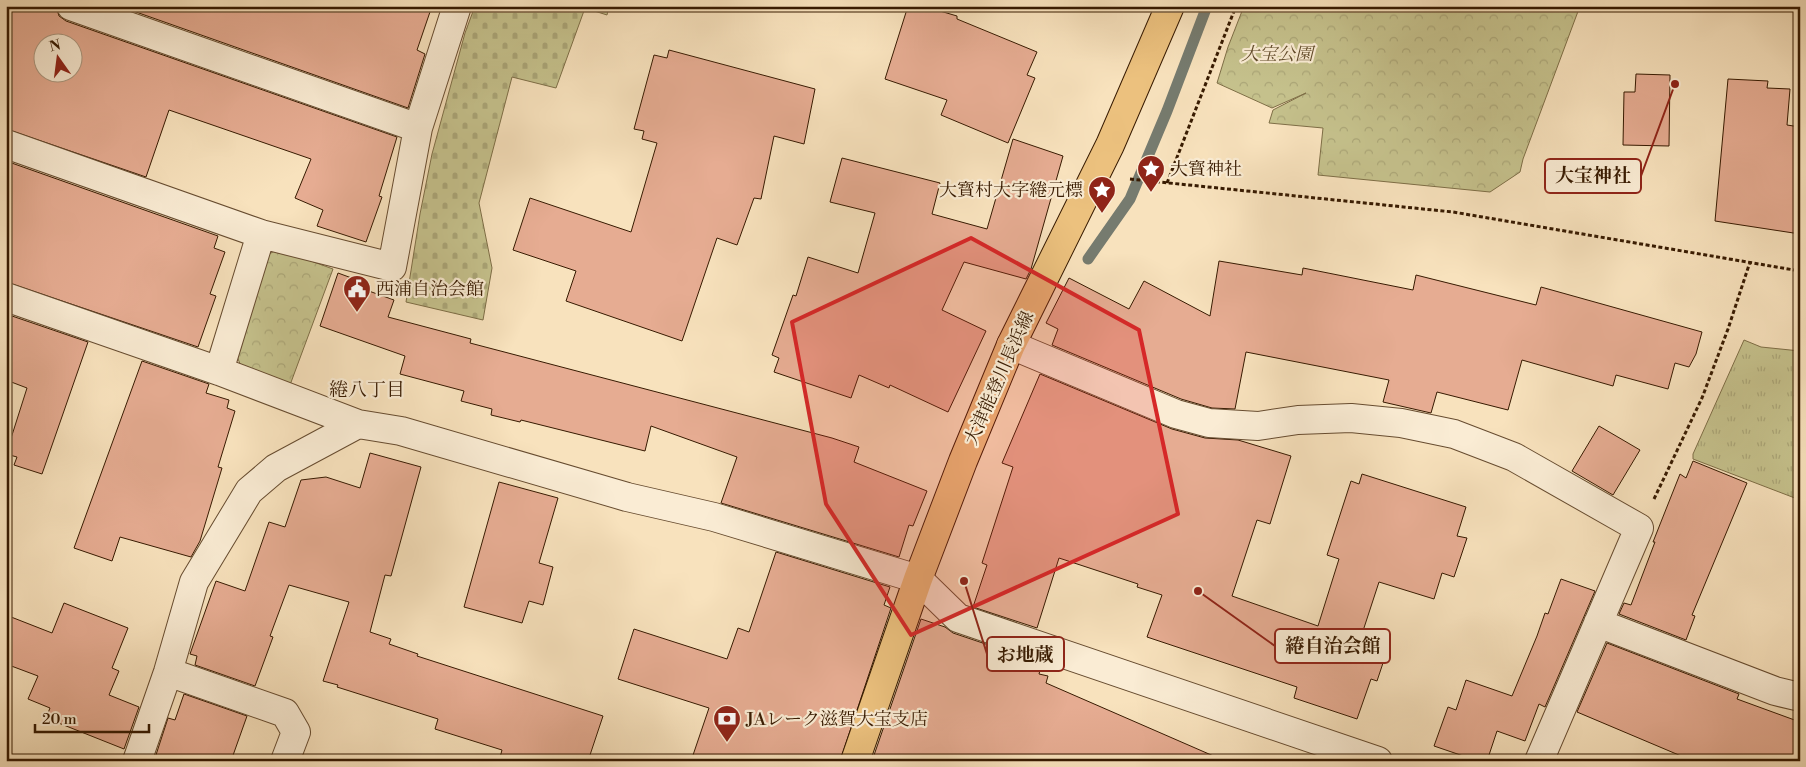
<svg xmlns="http://www.w3.org/2000/svg" width="1806" height="767" viewBox="0 0 1806 767" font-family="'Libre Bodoni','Noto Serif JP',serif">
<defs>
<pattern id="grass-tufts" width="24" height="20" patternUnits="userSpaceOnUse" patternTransform="scale(1.25)"><rect width="24" height="20" fill="#c5c18c"/><path d="M3 7l-1-3M5 7V3M7 7l1-3M15 17l-1-3M17 17v-4M19 17l1-3" fill="none" stroke="#aaa577"/></pattern>
<pattern id="forest-crowns" width="20" height="18" patternUnits="userSpaceOnUse" patternTransform="scale(1.25)"><rect width="20" height="18" fill="#c5c18c"/><path d="M2 6a3 3 0 1 1 6 0M12 15a3 3 0 1 1 6 0" fill="none" stroke="#aaa577"/></pattern>
<pattern id="cemetery-stones" width="16" height="16" patternUnits="userSpaceOnUse" patternTransform="scale(1.25)"><rect width="16" height="16" fill="#c5c18c"/><path d="M2 7V4a2 2 0 0 1 4 0v3zM10 15v-3a2 2 0 0 1 4 0v3z" fill="#aaa577"/></pattern>
</defs>
<rect width="100%" height="100%" fill="#f8e2bd"/>
<filter id="stains"><feTurbulence type="fractalNoise" baseFrequency=".004" numOctaves="4"/><feColorMatrix values="0 0 0 0 .2 0 0 0 0 .09 0 0 0 0 .02 0 0 0 .5 -.17"/></filter>
<radialGradient id="worn" r=".72"><stop offset=".6" stop-color="#630" stop-opacity="0"/><stop offset="1" stop-color="#630" stop-opacity=".3"/></radialGradient>
<path fill="url(#grass-tufts)" stroke="#7e6e46" d="M1744,340L1761,347L1800,351V500L1693,459V454Z"/>
<path fill="url(#forest-crowns)" stroke="#7e6e46" d="M1244,6H1580L1523,159L1520,172L1490,192L1318,175L1323,128L1269,123L1273,110L1306,93L1272,108L1217,83L1228,47Z
M278,249L333,269L290,385L243,371L236,354L264,257Z"/>
<path fill="url(#cemetery-stones)" stroke="#7e6e46" d="M475,6H609L607,15L585,8L556,88L512,77L479,203L492,268L483,320L406,302L420,214L432,154L465,33Z"/>
<g fill="none" stroke-linecap="round" stroke-linejoin="round">
<path stroke="#767b6f" stroke-width="11" d="M1088,259L1130,199L1167,111L1207,6"/>
</g>
<path fill="#e6ac92" stroke="#371a01" fill-rule="evenodd" d="M6,6H56L59,16L66,21L397,137L379,196L382,197L366,242L317,226L323,210L295,198L311,159L169,110L146,177L6,129ZM42,42H72V72H42Z
M119,6H432L417,50L425,54L408,108Z
M908,6H923L957,16V19L1037,52L1027,75L1035,78L1008,143L941,115L947,100L885,79Z
M669,50L815,89L804,144L774,136L761,199L754,198L737,245L717,238L682,341L566,301L576,271L513,250L530,198L631,232L657,143L642,139L644,131L634,129L654,55L667,58Z
M1636,74L1670,75L1669,146L1623,145L1624,92H1635Z
M1728,79L1768,81L1767,88L1790,89L1787,125L1800,127V234L1715,221Z
M1013,139L1063,156L1031,269L1026,279L964,262L942,310L986,331L948,412L890,385L889,388L859,375L851,398L774,372L779,358L772,355L793,295L796,296L808,257L858,273L875,213L830,202L842,158L940,183L932,214L987,229Z
M6,161L218,236L214,248L225,252L210,294L216,296L198,347L6,282Z
M1219,261L1302,275L1303,268L1413,290L1416,275L1536,305L1541,287L1702,332L1696,354L1689,367L1675,363L1668,389L1616,375L1613,386L1522,360L1508,410L1437,392L1431,413L1383,402L1389,380L1246,352L1235,409L1212,408L1181,399L1052,345L1058,329L1046,323L1069,278L1129,309L1144,281L1210,316Z
M338,273L368,284L366,290L394,300L388,317L471,339L470,343L832,438L859,447L854,462L927,491L913,526L909,525L899,557L721,503L737,457L651,426L645,451L521,420L520,422L491,415L492,409L461,401L464,391L400,374L405,356L320,326Z
M12,316L88,342L42,474L14,465L17,457L6,454L27,388L6,380V331Z
M142,361L209,384L206,393L229,400L227,408L235,411L218,467L222,468L200,541L191,557L120,537L112,561L74,548Z
M1040,374L1172,429L1205,438L1238,440L1291,456L1270,524L1257,520L1232,596L1318,626L1339,559L1327,555L1351,481L1359,484L1362,474L1466,507L1457,536L1467,538L1454,577L1442,573L1434,599L1379,582L1361,637L1374,641L1372,646L1387,651L1377,681L1371,679L1357,719L1294,698L1297,687L1147,637L1162,595L1137,587L1138,584L1059,558L1037,628L973,607L987,565L982,563L1013,467L1002,463Z
M1599,426L1640,450L1613,495L1572,471Z
M370,453L421,467L391,576L385,575L370,632L391,639L389,644L418,654L417,656L603,716L588,761H499L502,750L435,729L438,719L337,687L338,685L323,681L349,602L289,585L270,636L273,637L255,686L195,665L197,656L190,654L216,581L245,591L269,522L285,527L301,480L326,477L360,488Z
M1693,461L1747,483L1692,615L1695,616L1686,640L1619,614L1624,603L1631,605L1655,542H1653L1680,474L1686,478Z
M499,482L558,498L539,563L553,567L543,605L529,601L522,623L464,607Z
M776,552L890,587L884,605L891,608L840,761H691L709,708L618,679L634,629L727,659L738,628L749,632Z
M1561,579L1595,591L1545,707L1539,704L1525,741L1497,731L1487,761H1478L1434,746L1448,707L1456,710L1466,680L1512,696L1537,636L1545,613L1548,614Z
M64,603L128,628L112,668L119,671L109,695L139,707L124,749L46,718L50,708L28,699L38,676L6,664V615L52,633Z
M921,619L945,627L953,633L1042,663L1039,674L1048,676L1046,683L1225,761H872Z
M1607,643L1739,694L1737,699L1800,722V761H1693L1577,712Z
M184,694L247,716L231,761H154L168,718L175,720Z"/>
<g fill="none" stroke-linecap="round" stroke-linejoin="round">
<defs>
<path id="minor" d="M71,6L418,128
M6,144L261,234L392,267L418,128L457,6
M6,297L219,371L358,424L401,431L627,497L714,517L918,579L958,618L1378,761
M1011,345L1176,414L1209,423L1258,426L1298,420L1351,418L1401,423L1454,434L1514,457L1639,528L1539,761
M219,371L261,234
M1598,623L1775,691L1800,697
M168,672L285,713L296,732L285,761
M137,761L168,672L194,582L249,491L276,468L358,424"/>
<path id="major" d="M855,761L918,579L963,461L1011,345L1110,145L1170,6"/>
</defs>
<use href="#minor" stroke="#674c30" stroke-width="30"/>
<use href="#major" stroke="#371a01" stroke-width="30"/>
<path stroke="#371a01" stroke-width="3" stroke-dasharray="4 2.5" stroke-linecap="butt" d="M1130,179L1453,212L1800,271
M1167,183L1236,6
M1654,499L1702,398L1728,329L1750,262"/>
<use href="#minor" stroke="#faecd4" stroke-width="28"/>
<use href="#major" stroke="#ecc17e" stroke-width="28"/>
</g>
<path fill="#d62828" fill-opacity="0.2" stroke="#d62828" stroke-width="4" stroke-linejoin="round" d="M971,238L1139,330L1178,514L911,635L826,504L792,322Z"/>
<defs>
<symbol id="sight-pin" viewBox="-11 -11 22 30"><path d="M0 17L-7.5 6A9.5 9.5 0 1 1 7.5 6Z" fill="#8f2418" stroke="#faecd4"/><path d="M0-6L1.8-2.2L6-1.7L2.9 1.2L3.7 5.4L0 3.3L-3.7 5.4L-2.9 1.2L-6-1.7L-1.8-2.2Z" fill="#fff"/></symbol>
<symbol id="civic-pin" viewBox="-11 -11 22 30"><path d="M0 17L-7.5 6A9.5 9.5 0 1 1 7.5 6Z" fill="#8f2418" stroke="#faecd4"/><path d="M-.6-6.5H3V-4.5H.6V-3L4-1V1h2V6H-6V1h2V-1L-.6-3ZM-1.2 2.5V6h2.4V2.5Z" fill="#fff"/></symbol>
<symbol id="bank-pin" viewBox="-11 -11 22 30"><path d="M0 17L-7.5 6A9.5 9.5 0 1 1 7.5 6Z" fill="#8f2418" stroke="#faecd4"/><path d="M-6-4H6V4H-6ZM0-2.3a2.3 2.3 0 1 0 0 4.6a2.3 2.3 0 1 0 0-4.6Z" fill="#fff"/></symbol>
</defs>
<g fill-rule="evenodd">
<use href="#sight-pin" x="1135" y="153" width="32" height="43"/>
<use href="#sight-pin" x="1086" y="174" width="32" height="43"/>
<use href="#civic-pin" x="341" y="273" width="32" height="43"/>
<use href="#bank-pin" x="711" y="703" width="32" height="43"/>
</g>
<g text-anchor="middle" stroke-width="4.5" stroke-linejoin="round" paint-order="stroke">
<g font-size="18" font-style="italic" fill="#624c2b" stroke="#faecd4">
<text x="1277" y="60">大宝公園</text>
</g>
<g font-size="18" fill="#371a01" stroke="#faecd4" text-anchor="start">
<text x="1170" y="175">大寳神社</text>
<text x="1083" y="196" text-anchor="end">大寳村大字綣元標</text>
<text x="376" y="295">西浦自治会館</text>
<text x="746" y="725">JAレーク滋賀大宝支店</text>
</g>
<g font-size="18" fill="#371a01" stroke="#faecd4">
<text transform="translate(999 378) rotate(-66)" y="6">大津能登川長浜線</text>
</g>
<g font-size="19" fill="#371a01" stroke="#faecd4">
<text x="367" y="396">綣八丁目</text>
</g>
</g>
<path fill="none" stroke="#8f2418" stroke-width="2" d="M1675 84L1641 176M1198 591L1275 646M964 581L987 654"/>
<g fill="#8f2418" stroke="#faecd4" stroke-width="2">
<circle cx="1675" cy="84" r="5"/>
<circle cx="1198" cy="591" r="5"/>
<circle cx="964" cy="581" r="5"/>
</g>
<g fill="#faecd4" stroke="#8f2418" stroke-width="2">
<rect x="1545" y="159" width="96" height="34" rx="5"/>
<rect x="1275" y="629" width="115" height="34" rx="5"/>
<rect x="987" y="637" width="77" height="34" rx="5"/>
</g>
<g font-size="19" text-anchor="middle" font-weight="bold" fill="#371a01">
<text x="1593" y="182">大宝神社</text>
<text x="1333" y="652">綣自治会館</text>
<text x="1025" y="661">お地蔵</text>
</g>
<rect width="1806" height="767" fill="none" stroke="#f8e2bd" stroke-width="25"/>
<rect x="8" y="8" width="1791" height="752" fill="none" stroke="#371a01" stroke-width="2.5"/>
<rect x="12" y="12" width="1781" height="742" fill="none" stroke="#371a01"/>
<g transform="translate(58 58) rotate(346)"><circle r="24" fill="#faecd4" stroke="#ac9880"/>
<path d="M0-4L9 19L0 12L-9 19Z" fill="#8f2418"/>
<text y="-8" font-size="14" font-weight="bold" text-anchor="middle" fill="#371a01">N</text>
</g>
<path d="M35 724v8h114v-8" fill="none" stroke="#371a01" stroke-width="2.5"/>
<text x="42" y="724" font-size="15" fill="#371a01" stroke="#faecd4" stroke-width="4" paint-order="stroke">20 m</text>
<rect width="100%" height="100%" filter="url(#stains)"/>
<rect width="100%" height="100%" fill="url(#worn)"/>
</svg>
